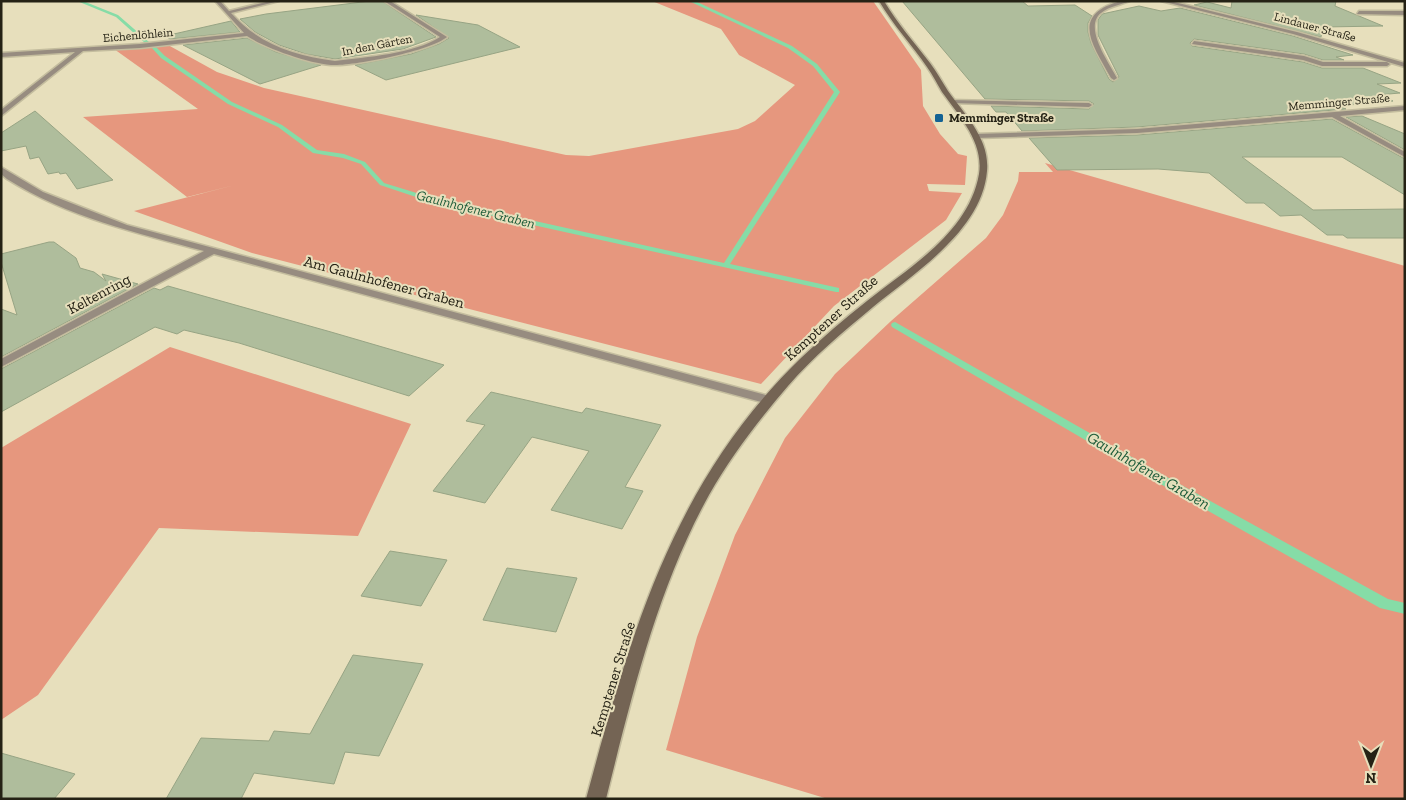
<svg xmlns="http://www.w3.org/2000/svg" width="1406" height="800" viewBox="0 0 1406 800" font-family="'Zilla Slab',serif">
<rect width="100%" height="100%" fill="#e7dfbc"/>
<path fill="#e6977e" d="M652,1H873L921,70L923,106L940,134L958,154L967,156L965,185L927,184L929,191L962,193L946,220L834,306L761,384L252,253L134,211L235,185L187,197L83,117L198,109L114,49L168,45L217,72L264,88L566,155L589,156L738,129L755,121L795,85L739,55L721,29Z
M1045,163L1405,266V799H828L666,750L697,637L735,535L785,438L835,374L891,321L986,238L1003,215L1018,181L1019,172H1053Z
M170,347L411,424L358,536L159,528L38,695L1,720V448Z"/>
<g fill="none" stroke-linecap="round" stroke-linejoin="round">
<path fill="#86dca7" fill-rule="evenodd" d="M77,1H83L118,15L149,42L145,43L116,17Z
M689,1H695L792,46L817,64L840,92L730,264L839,288V292H836L434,203L380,185L361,164L343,158L313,153L278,127L228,104L161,58L152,48L156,47L165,56L232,102L282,125L317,150L344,154L365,162L384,183L436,199L724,263L834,92L813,66L788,48Z
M895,322L1165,476L1388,599L1405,603V614L1380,608L1157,482L892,327L891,325L892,323Z"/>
</g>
<path fill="#afbd9c" stroke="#97a484" d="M370,1H382L436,37L403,49L335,59L306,54L279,45L255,32L240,19L266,14Z
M902,1H1022L1028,6L1075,5L1092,16L1088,23V32L1091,43L1109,79L1113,82L1119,77L1098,35V20L1102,14L1139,6L1161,11L1180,8L1293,36L1353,55L1336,57L1344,60H1323L1304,54L1194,39L1190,43L1192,46L1303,62L1322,68H1363L1401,83L1377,84L1400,93L1377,95L1393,101L1338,106L1346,109L1137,127L1022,131L1006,112H996L991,106L1089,109L1094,104L1089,101L985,99Z
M1232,1H1336L1335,6L1383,26L1323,27L1321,37L1194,5L1207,2L1231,8Z
M416,15L478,25L520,47L386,80L355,65L411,54L439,44L449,38Z
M231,21L240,32L170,39L165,36Z
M247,38L276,52L321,65L260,84L183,45Z
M35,111L113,180L77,189L66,173L60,174L59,172L48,174L39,157L30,159L26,146L1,151V133Z
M1362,116L1405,134V150L1346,117Z
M1332,119L1405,159V195L1342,157H1242L1313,210L1405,209V238H1347L1343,235H1327L1301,215L1280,216L1264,203H1246L1209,173L1158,169L1057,170L1029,138L1137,135Z
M49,242H54L76,258L80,268L94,272L106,281L102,274L138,284L1,357V309L17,315L1,262V254Z
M168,286L331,332L444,365L409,396L239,343L184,330L177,334L155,327L1,412V369L154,288L160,290Z
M491,392L582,413L586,408L661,425L625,487L643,491L622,529L551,510L589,451L532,437L485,503L433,491L485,425L466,421Z
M390,551L447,560L421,606L361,596Z
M507,568L577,578L556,632L483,620Z
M353,655L423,664L379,756L345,752L334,784L254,773L241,799H166L201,738L269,741L274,731L310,734Z
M1,753L75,774L54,799H1Z"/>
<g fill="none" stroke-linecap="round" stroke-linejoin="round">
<defs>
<path id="lane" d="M950,100L1089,103L1092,105L1089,107L952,103L950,102Z"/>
<path id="street" d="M215,1H220L229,11L270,1H279L231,13C260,45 293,55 335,61C366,57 414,54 440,37L384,1H390L447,37C430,51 358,65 335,65C313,65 265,48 247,36L140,48L83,51L1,116V110L75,52L1,57V53L140,44L244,33Z
M1121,1H1130C1121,5 1109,6 1101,13C1083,27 1109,63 1117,78L1114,80L1111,78C1093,45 1069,15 1121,1Z
M1161,1H1170L1297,32L1405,63V67L1293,34Z
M1359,11H1405V15L1357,14Z
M1194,41L1304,56L1323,62H1387L1390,64L1387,66H1322L1303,60L1192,44Z
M1405,106V110L1340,116L1405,152V157L1332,117L1137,133L976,138L972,136L976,134L1137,129Z
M1,167L43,192L127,225L773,397L775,400L769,404L214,254L1,367V359L204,251C137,233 67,217 7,179L1,174Z"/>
<path id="secondary" d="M879,1H884C897,23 914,42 930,63C937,72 942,82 948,91C965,115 990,139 987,171C982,231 914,273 873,307C843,332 813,357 788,386C759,420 731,456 709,495C657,589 632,695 606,799H586C631,633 673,482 801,358C822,338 844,319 867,301C910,267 969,232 979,174C984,142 959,116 942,92C937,84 933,75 927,67C912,45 893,25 879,1Z"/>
</defs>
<use href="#lane" stroke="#c4bd9e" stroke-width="3"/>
<use href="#street" stroke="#c4bd9e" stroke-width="3"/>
<use href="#secondary" stroke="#c4bd9e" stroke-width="3"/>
<use href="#lane" fill="#978c80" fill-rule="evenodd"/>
<use href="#street" fill="#978c80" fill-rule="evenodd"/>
<use href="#secondary" fill="#746454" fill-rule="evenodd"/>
</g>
<rect fill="#136294" stroke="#e7dfbc" stroke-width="2" x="934" y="113" width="10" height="10" rx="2.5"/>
<g text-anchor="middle" stroke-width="4" stroke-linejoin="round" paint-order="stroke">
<g font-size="12" fill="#252215" stroke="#e7dfbc">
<text transform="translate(1315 27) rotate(15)" y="4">Lindauer Straße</text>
<text transform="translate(138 35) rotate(-5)" y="4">Eichenlöhlein</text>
<text transform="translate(377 45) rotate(-11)" y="4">In den Gärten</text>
<text transform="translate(1339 102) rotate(-5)" y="4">Memminger Straße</text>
</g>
<g font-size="12" font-weight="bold" fill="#252215" stroke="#e7dfbc" text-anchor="start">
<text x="949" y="122">Memminger Straße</text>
</g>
<g font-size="14" font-style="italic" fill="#1b5a38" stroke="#e7dfbc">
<text transform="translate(476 209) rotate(14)" y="5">Gaulnhofener Graben</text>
</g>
<g font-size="15" fill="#252215" stroke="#e7dfbc">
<text transform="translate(384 282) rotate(15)" y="5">Am Gaulnhofener Graben</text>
<text transform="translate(99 294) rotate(-28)" y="5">Keltenring</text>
<text transform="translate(831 318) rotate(-42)" y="5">Kemptener Straße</text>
<text transform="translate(613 679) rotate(-73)" y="5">Kemptener Straße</text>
</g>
<g font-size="16" font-style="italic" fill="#1b5a38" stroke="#e7dfbc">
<text transform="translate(1149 470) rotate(30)" y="6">Gaulnhofener Graben</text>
</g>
</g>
<rect width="1406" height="800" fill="none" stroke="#252215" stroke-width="5"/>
<g transform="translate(1371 765) rotate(180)" stroke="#e7dfbc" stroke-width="4" paint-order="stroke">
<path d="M0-4L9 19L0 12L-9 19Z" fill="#252215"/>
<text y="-8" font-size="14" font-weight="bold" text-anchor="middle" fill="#252215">N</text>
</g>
</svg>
